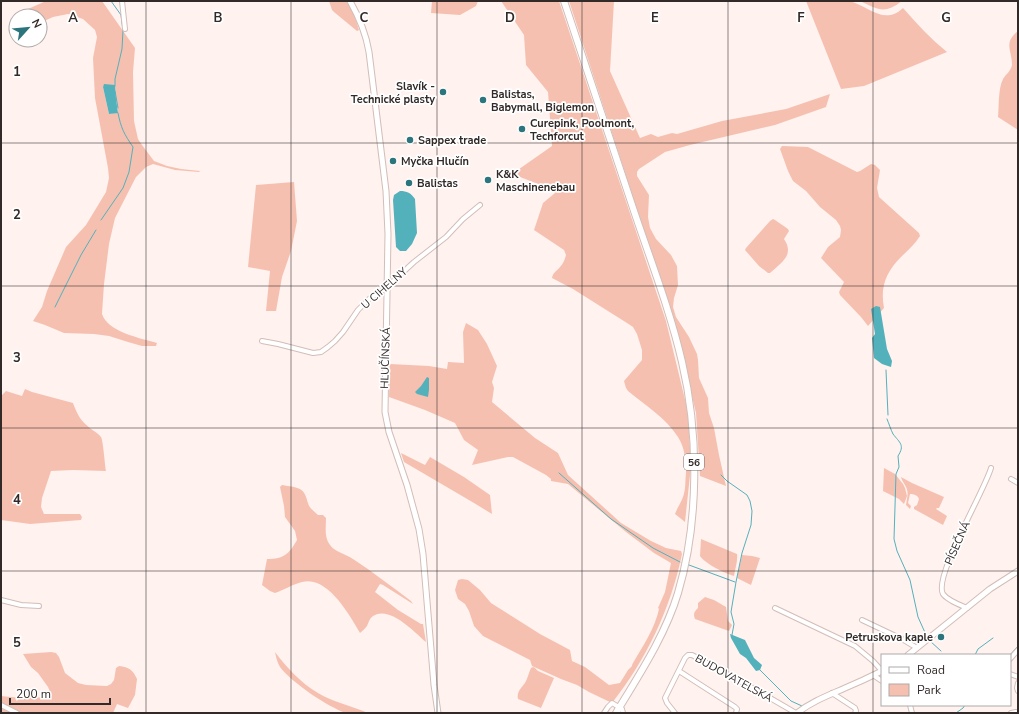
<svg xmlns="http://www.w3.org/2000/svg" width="1019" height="714" viewBox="0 0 1019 714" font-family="'Nunito Sans',sans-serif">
<rect width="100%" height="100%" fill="#fff2ef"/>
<path fill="#f6c0b0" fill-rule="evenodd" d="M46,1H102L135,48L133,72L134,121L138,139L142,145L154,161L167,166L181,169L200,171L199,172L175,170L153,164L146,167L136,177L115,218L109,244L104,284L102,314C108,332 140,338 157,343L156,346H142L128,342L109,336L94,334L64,333L45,325L33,321L42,307L47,291L66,247L86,225L106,192L109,178L108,168L95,98L93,58L97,37L95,30L83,19L68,14L53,17L40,23V16H25L28,9ZM104,85H115L116,99L118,112L109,114L103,87Z
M329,1H346L353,11L359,30L357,31L334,12L332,10Z
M432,1H478L476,6L460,15L431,13Z
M501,1H559L666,321L688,412L691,466L685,522L675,514C677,508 681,503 683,497C686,489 685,481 686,473C686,461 685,448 678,437C666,418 645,405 628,391L626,388L624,381L642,360V350L637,334L633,327L627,323L573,289L552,278C553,272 557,271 560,267C563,264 565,259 566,255L564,250L534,230L543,203L555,193L549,188L512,174L552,146L548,92L526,65L524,35Z
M569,1H614L610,71L640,138L651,134L658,137L672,133L677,134L722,121L786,109L830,94L826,107L775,125L690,145L665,152L639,169L637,172V176L649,195L648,217L650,228L656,239L671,255L677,266L678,285L674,298L673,307L676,317L689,337L697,354L698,360L699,378L708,398L709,413L714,428L719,455L726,486L700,476L696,413L675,326Z
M806,1C816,1 827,1 837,1C841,1 846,0 849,1C869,6 884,26 903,8C917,24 931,39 947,52L864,86L841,89Z
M860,1H902C884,15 878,9 860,1Z
M1018,31V130L998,117C999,106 998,89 1003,79C1006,74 1011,71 1012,65C1012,50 1003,43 1018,31Z
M782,146L808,147L857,172L860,171L871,164L875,165L880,170L877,188L879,197L919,233L920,236C915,244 908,250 901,257C886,272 880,287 884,308L868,326L861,317L840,295L839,292L844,282L843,281L821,258L828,247L840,237L841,230L840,226L836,220L820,207L806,191L793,181L788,171L780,149Z
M294,182L297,221L291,251L282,277L276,311H266L270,271L248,267L256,185Z
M773,219L775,220L788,229L789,231L784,239C795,255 781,263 770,273H768L759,266L745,250L746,248L770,221Z
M466,323L478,330L487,344L497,366L492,382L494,388L492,402L535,438L558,453L568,475L621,523L651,541L666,548L681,551L682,554C671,608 646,660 612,703L589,692L577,685L561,679L532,666L530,660L483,636L474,626L469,611L465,604L458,599L455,590L458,580L462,579L468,580L480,590L491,603L540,634L570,650L572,661L585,667L609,685L620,683L628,670L632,666V665L633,663C643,646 655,628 659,609L658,608L665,592L671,563L654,553L626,532L568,484L551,481V479L546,475L513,457H508L472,465L478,450L464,440L455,423L425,410L389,397L390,364L429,366L447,369L448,362L464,363L463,332Z
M25,389L32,392L73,403C78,416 80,420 91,429C94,431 99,434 101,437C103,439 105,466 106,471L73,470L51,471L42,498L41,507L44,514H80L82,517L81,520L30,524L1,520V396L6,391L22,396Z
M401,453L425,465L430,457L464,477L490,495L492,514L474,503L404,462Z
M884,468L895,474L903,484L905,488L907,496L904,504L899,499L883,491Z
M901,477L912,483L944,497L939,508H937L936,509L947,516L943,525L914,509V507L917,505L919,499C918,495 913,494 910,494L908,503L911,506L910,509L906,505C907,498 909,493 906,487C904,483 902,481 901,477Z
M282,485C292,487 303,486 306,497C307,499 307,501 308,503C309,508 314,511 318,515H323L326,518C326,527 324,537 330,545C335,552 346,554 353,559C373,572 392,587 411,601L413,604L383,585L380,584L375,592L398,610L421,624H423L426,642C414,632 390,605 373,616C369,619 369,622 367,626C365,629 362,631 360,633C349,614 327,575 302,582C293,584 284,590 275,593L270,591L262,585L267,559C284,559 289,554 297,540L295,531L285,517L284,506L280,487Z
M701,539L737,554C738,561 735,569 734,576C726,574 704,563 700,556Z
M742,555L752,556L760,558L751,585L737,578Z
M705,597L714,600L726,607L728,621L732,625L729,631L695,619C693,614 694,612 698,608V603Z
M51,652L56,653L59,657L65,673L78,683L86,685L107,686L111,684L114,680L116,668L119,666C129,667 133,670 137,679L135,695L128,708L117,704L113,713H1V696C18,698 35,699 52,696L48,687L38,673L31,667L23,654Z
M275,652C287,668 301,683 318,693C333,702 352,706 368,713C361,713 352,714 346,713C328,707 291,682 280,667C277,662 276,657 275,652Z
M533,667L535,668L538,671L554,678L541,708L518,699C516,691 523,687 526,681C528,677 529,672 531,668Z"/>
<path fill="#53b1bc" d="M104,84L115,85L116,99L118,113L109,114L103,87Z
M400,191C407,191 411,193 415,199L417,233L412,244L406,251H400L396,247L393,200L394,195Z
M876,306L880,307L887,349L892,361L891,367L882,364L874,358L872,338L875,334L871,309Z
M427,377L429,378V390L428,397L417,394L415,392L421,386Z
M730,634L745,640L754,658L762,665L760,670L756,671L746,658L740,654L731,638Z"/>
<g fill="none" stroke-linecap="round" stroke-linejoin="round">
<path stroke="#53b1bc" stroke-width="1" d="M111,1L121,15L123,30L122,49L115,79V86
M115,91L118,108
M101,220L123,188L129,172L133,147C124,134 121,128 118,113
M55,307L81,255L96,230
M886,370L888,415
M887,419C889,424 891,430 893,434C900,443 905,445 898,456L899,467L896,474L894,539L897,551L910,580L918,617L927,637
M559,473L611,519L653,548L680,562
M721,475L727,481L747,495L750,501L752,511L751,525L742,553L736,582L731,612L734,624L732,635
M689,565L735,582
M930,641L941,651
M975,655L978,649L993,638
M1010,655L1018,646
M759,669L791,701L802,706
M956,713L963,708L965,705"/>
<defs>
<path id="minor" d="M122,1L125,29
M262,341L278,344L313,353L321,352L328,347L335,341L343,332L358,310L369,299L387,287L414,262L446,237L463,219L480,205
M1011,479L1018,483
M1,600L21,605L39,606
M775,608L855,646L873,661L882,671
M967,608C960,605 947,600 943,594C933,577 985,490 991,468
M862,620L902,639L917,648
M1010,659L1018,650
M679,671L735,707L737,709L736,713
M1010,674L1018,677
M873,675L882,681
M1018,683L1017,688L1018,691
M832,693L855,708L856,711L855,713
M1,705L17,713
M910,705L912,713
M604,713L608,707L612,703L622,709L623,713
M675,713L667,703L665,698L685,658L688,655H692L758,691L796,713
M1011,713L1016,712L1018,713"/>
<path id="tertiary" d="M350,1C359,17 366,34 369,52L386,191L388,234L385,412L389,432L407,485L419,529L423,554L434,685L438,713
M908,655L990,589L1018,571
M797,713C813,701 827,696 845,688C857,683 870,677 882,671"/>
<path id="primary" d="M564,1C587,70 610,139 633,208C650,259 670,310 682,362C699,434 699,522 678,593C665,636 639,675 616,713"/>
</defs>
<use href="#minor" stroke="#d2beb8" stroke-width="6"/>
<use href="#tertiary" stroke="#d2beb8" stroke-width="7"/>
<use href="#primary" stroke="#d2beb8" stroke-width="8"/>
<use href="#minor" stroke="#fff" stroke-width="4"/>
<use href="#tertiary" stroke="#fff" stroke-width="5"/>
<use href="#primary" stroke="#fff" stroke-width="6"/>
</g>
<path fill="none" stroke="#322a28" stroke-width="1" stroke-opacity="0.55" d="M146,1V713M291,1V713M437,1V713M582,1V713M728,1V713M873,1V713M1,143H1018M1,286H1018M1,428H1018M1,571H1018"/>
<g fill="#2c757d" stroke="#fff" stroke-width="1.5">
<circle cx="443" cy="92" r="4"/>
<circle cx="483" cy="100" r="4"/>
<circle cx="522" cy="129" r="4"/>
<circle cx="410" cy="140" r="4"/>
<circle cx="393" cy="161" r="4"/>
<circle cx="488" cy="180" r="4"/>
<circle cx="409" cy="183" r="4"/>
<circle cx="941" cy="637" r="4"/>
</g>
<g text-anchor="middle" stroke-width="3.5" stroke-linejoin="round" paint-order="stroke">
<rect fill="#fff" stroke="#706a68" stroke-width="1" x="684" y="454" width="20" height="16" rx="3"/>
<g font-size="10" font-weight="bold" fill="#322a28">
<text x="694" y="466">56</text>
</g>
<g font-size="11" font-weight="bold" fill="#322a28" stroke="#fff" text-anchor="start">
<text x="435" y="90" text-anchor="end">Slavík -<tspan x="435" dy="13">Technické plasty</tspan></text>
<text x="491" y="98">Balistas,<tspan x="491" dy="13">Babymall, Biglemon</tspan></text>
<text x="530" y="127">Curepink, Poolmont,<tspan x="530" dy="13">Techforcut</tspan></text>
<text x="418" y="144">Sappex trade</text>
<text x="401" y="165">Myčka Hlučín</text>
<text x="496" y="178">K&amp;K<tspan x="496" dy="13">Maschinenebau</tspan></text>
<text x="417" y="187">Balistas</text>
<text x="933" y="641" text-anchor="end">Petruskova kaple</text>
</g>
<g font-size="11" fill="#322a28" stroke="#fff">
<text transform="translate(384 288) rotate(-41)" y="4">U CIHELNY</text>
<text transform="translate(385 358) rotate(-88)" y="4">HLUČÍNSKÁ</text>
<text transform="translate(957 543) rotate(-66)" y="4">PÍSEČNÁ</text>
<text transform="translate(734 678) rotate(29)" y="4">BUDOVATELSKÁ</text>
</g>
</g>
<g font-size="13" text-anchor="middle" font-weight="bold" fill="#322a28" stroke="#fff" stroke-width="3.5" stroke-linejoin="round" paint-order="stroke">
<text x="73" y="22">A</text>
<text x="218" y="22">B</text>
<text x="364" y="22">C</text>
<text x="510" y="22">D</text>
<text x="655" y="22">E</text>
<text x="801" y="22">F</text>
<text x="946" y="22">G</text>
<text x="17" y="76">1</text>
<text x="17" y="219">2</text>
<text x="17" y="362">3</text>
<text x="17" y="504">4</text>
<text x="17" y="647">5</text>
</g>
<rect width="1019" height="714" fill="none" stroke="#322a28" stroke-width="4"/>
<rect x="881" y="654" width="130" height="52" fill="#ffffff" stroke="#adaaa9"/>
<rect x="889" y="667" width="20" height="6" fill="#ffffff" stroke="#adaaa9"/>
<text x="917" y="674" font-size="12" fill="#322a28">Road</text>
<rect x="889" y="684" width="20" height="12" fill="#f6c0b0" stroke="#adaaa9"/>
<text x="917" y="694" font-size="12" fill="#322a28">Park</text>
<g transform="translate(28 28) rotate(63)"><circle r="19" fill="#ffffff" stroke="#adaaa9"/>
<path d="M0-3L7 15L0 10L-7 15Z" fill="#2c757d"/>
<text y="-6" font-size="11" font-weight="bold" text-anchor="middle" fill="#322a28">N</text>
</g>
<path d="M10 698v6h100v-6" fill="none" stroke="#322a28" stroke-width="2"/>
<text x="16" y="698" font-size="12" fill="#322a28" stroke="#ffffff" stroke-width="3" paint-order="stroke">200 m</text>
</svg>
